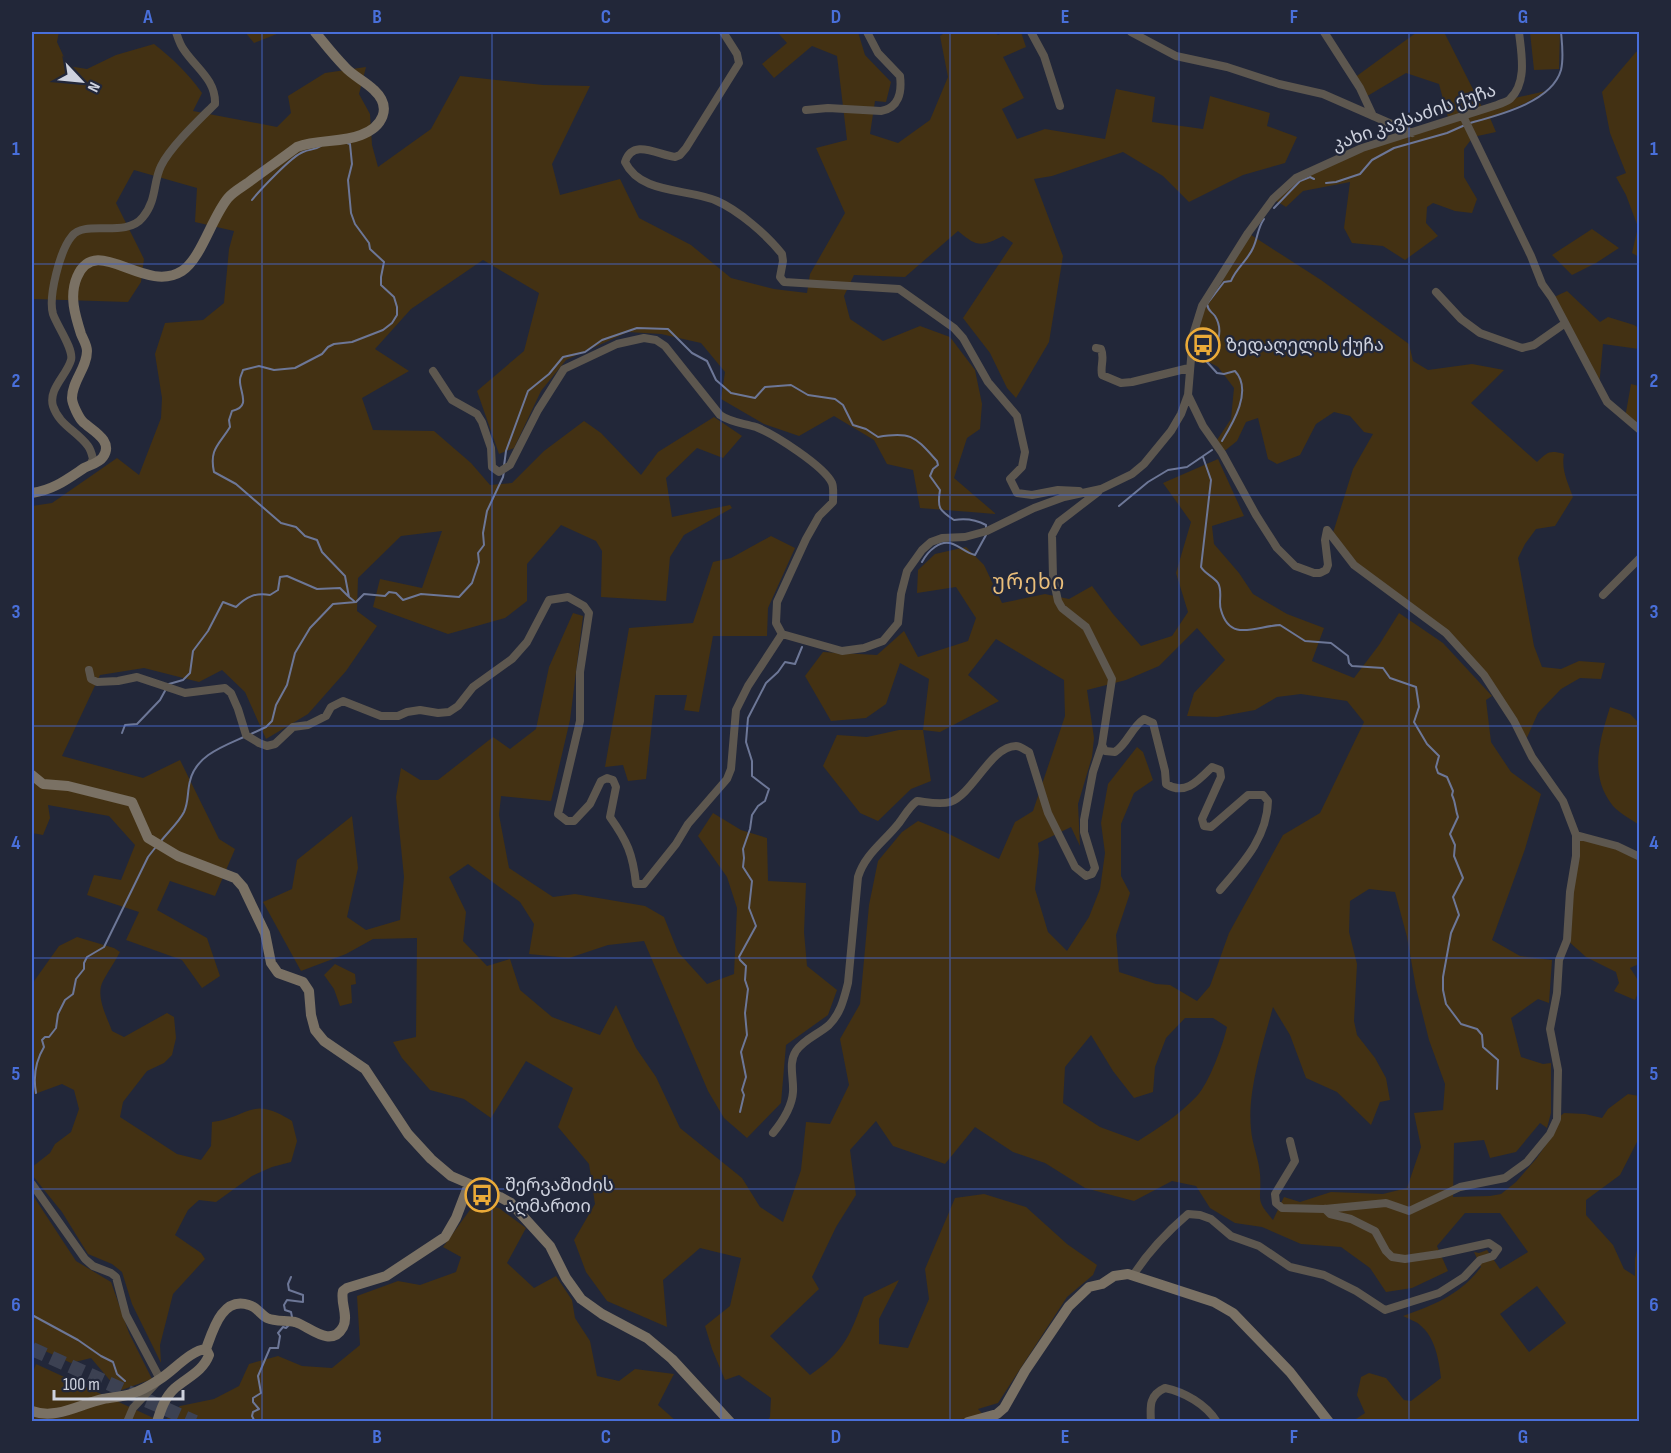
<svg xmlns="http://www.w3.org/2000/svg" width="1671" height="1453" viewBox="0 0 1671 1453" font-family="'Sofia Sans Condensed','Noto Sans Georgian',sans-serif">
<rect width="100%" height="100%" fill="#222739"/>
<path fill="#433113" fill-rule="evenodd" d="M32,32H59L57,42L68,66L87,69L116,55L154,44C173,59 188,73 202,93L193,111L277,127L291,113L288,96L325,73L366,67L359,94L370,114L372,145L378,167L431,129L460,76L543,85L590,86L552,164L560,195L620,179L639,218L691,245L731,278L774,289L807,293L810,274L845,213L816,148L847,140L837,56L812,46L774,78L762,64L787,43L777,32H858L865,55L891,82L886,102L875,101L870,134L898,143L930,120L948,77L940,36L946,32H994L998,35L1004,32H1021L1026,47L1003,57L1024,98L1002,109L1017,139L1045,129L1105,139L1116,89L1155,97L1152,122L1203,129L1210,96L1270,113L1267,126L1297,137L1285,163L1243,175L1189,202L1163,176L1123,152L1052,176L1034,179L1063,256L1049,342L1016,398L1007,388L990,353L963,318L1013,243L1003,236C981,247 977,247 958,231L905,277L854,275L844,296L850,319L883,341L920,326L950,337L975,370L982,404L980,429L967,438L954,478L996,514L920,508L913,470L887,464L874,440L834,416L799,436L764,424L721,399L725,372L701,343L661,334L628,332L566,360L541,391L514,448L499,454L477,391L524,351L539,293L483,260L411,309L375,349L409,371L362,398L373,430L434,431L471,463L490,485L512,483L544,451L584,421L601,433L641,475L658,452L714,417L742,436L723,458L697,448L666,478L672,517L730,505L732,508L684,535L670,557L666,601L601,597L602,551L596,541L561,525L527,564V601L505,618L448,634L373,607L380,579L422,588L442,531L401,536L358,578L357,611L377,626L346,671L308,714L266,739L245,692L222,670L199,682L144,668L100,675L62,756L143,778L180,760L219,839L235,849L215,896L170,881L157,910L207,938L220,976L202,988L182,960L126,940L139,912L87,895L94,875L121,880L135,845L109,816L48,805L50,818L43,835L32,833V506L52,503L117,458L139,475L161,418L162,398L155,354L165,323L203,320L224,303L229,249L234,231L195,222L197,188L134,170L116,203L144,259L141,282L128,302L34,299L32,307Z
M245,32H282L254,43Z
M1417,32H1444L1483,109L1510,99L1546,91L1526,103L1490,118L1496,132L1473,137L1464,149V177L1477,199L1472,213L1455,211L1433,203L1427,207L1426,223L1438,236L1405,260L1383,246L1352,243L1344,228L1350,182L1303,191L1286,207L1273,199L1296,178L1322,165L1449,121L1439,84L1406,73L1364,98L1354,78Z
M1530,32H1560L1559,69L1534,70Z
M1639,51H1640L1639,257L1632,253L1638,227L1626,195L1616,177L1626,173L1610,133L1602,92L1636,52Z
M1592,229L1619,248L1596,263L1572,275L1552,255Z
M1248,233L1321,280L1409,344L1413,361L1428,370L1472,364L1504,370L1471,403L1537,462C1548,452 1549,450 1564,454C1561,470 1568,483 1573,497L1555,526L1536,529L1525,544L1518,558L1534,646L1542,667L1561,669L1579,661L1605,663L1601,679L1580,678L1561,689L1538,713L1525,742L1507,707L1446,634L1372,579L1332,536L1353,469L1373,434L1364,432L1350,416L1334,412L1316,424L1300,455L1277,464L1268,459L1258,418L1246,422L1237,441L1222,453L1215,443L1231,419L1234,388L1218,367L1191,352L1196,320Z
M1567,291L1600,322L1608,317L1634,325L1639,328V349L1603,344L1599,387L1552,298Z
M1631,384L1639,386V430L1625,418Z
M1218,459L1244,516L1212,526L1214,544L1239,573L1253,594L1287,614L1324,628L1312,661L1354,678L1379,645L1399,613L1443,643L1492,696L1486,700L1491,742L1511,772L1541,794L1525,849L1492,940L1520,956L1552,960L1549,1003L1538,999L1511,1018L1521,1057L1543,1064L1551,1063V1113L1547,1128L1540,1123L1516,1152L1490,1158L1484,1140L1454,1143L1453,1197L1490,1196L1501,1194L1516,1182L1536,1159L1545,1146L1557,1119L1564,1113L1585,1114L1602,1118L1608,1109L1628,1094L1639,1096V1138L1620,1175L1586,1200V1215L1613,1245L1624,1269L1635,1276V1259L1639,1241V1421H1353L1365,1413L1357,1395L1361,1377L1369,1373L1386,1378L1404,1400L1411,1401L1441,1378C1439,1360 1435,1337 1420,1325C1416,1321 1408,1319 1403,1316C1434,1305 1460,1295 1481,1267L1474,1252L1479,1253L1487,1250L1500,1269L1528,1252L1500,1213H1465L1437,1246L1448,1271L1412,1288L1386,1292L1370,1268L1341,1247L1301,1244L1262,1227L1235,1223L1210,1208L1196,1186L1172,1181L1134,1201L1085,1188L1045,1163L1013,1152L975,1127L945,1164L893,1146L876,1121L850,1150L856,1195L836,1227L812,1277L819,1289L770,1336L810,1375C844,1352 851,1334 864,1297L899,1280L879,1319V1344L908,1348L929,1299L925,1269L955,1198L984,1194L1026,1207L1067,1244L1097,1265L1093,1275L1067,1297L998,1403L978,1409L989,1421H767L770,1417L771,1398L739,1375L725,1380L712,1349L705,1326L730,1306L741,1258L700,1248L663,1280L667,1327L607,1301L586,1272L574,1240L595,1204L589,1164L558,1127L573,1088L526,1061L491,1118L464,1099L430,1090L402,1058L393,1042L416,1037L417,938L373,939L346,954L301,971L263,902L292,889L297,860L352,816L358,868L347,917L366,930L400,920L404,877L396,797L401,768L420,780H438L493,737L510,749L536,729L549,667L573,613L583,616L570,720L551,801L501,796L499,815L509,868L553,897L575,894L645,906L664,917L678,952L707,984L734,974L737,908L727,877L698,836L713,813L741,830L767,838L768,881L806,883L804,932L807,966L837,990L828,1015L786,1045L781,1103L747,1138L724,1118L708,1091L644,941L608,945L569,958L529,954L534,924L520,902L468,864L449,877L466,912L463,941L487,966L510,959L520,990L552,1017L600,1035L616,1005L636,1048L656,1077L680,1128L742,1178L760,1207L783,1222L801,1170L806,1122L830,1124L849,1085L840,1039L860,1004L869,905L878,861L902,832L918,821L945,832L999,859L1015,822L1033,811L1065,716L1064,680L996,639L968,675L999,701L940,732L923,730L931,781L911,789L878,821L860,813L823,766L837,735L867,737L899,730H923L929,679L900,663L886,704L866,718L831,721L805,676L823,652L877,655L904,631L918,657L968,641L976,618L956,587L917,593L918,570L935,554L966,547L984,565L1002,603L1045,594L1069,599L1092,586L1113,614L1141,646L1172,636L1188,612L1176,573L1191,522L1163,483ZM1197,628L1225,660L1194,693L1187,716L1217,717L1255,710L1277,697L1301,694L1347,701L1364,722L1320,813L1283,835L1229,933L1210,986L1197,1001L1170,985L1156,984L1119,972L1116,935L1130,893L1121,876V824L1134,793L1153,780L1143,752L1137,747L1108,784L1101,823L1105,853L1100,889L1089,917L1067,951L1048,932L1035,889L1039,852L1038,843L1071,827L1080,846L1078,804L1092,757L1094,738L1087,690L1126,680L1159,666ZM1369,889L1395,892L1407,937L1416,988L1429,1040L1445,1084L1443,1110L1414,1113L1421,1147L1407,1188L1383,1194L1331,1192L1300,1202L1284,1197L1273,1220C1254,1198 1262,1201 1260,1174C1259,1159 1252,1144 1251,1129C1247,1091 1263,1044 1273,1007L1290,1035L1306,1078L1337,1092L1371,1125L1380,1102L1390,1100L1386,1078L1375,1058L1357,1035L1354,1021L1357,964L1349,932L1350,901ZM1185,1018H1213L1227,1027C1223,1045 1209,1083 1197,1096C1180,1114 1159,1128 1138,1141L1100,1127L1063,1103L1065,1067L1091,1035L1113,1071L1134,1098L1153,1092L1155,1067L1166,1038ZM1537,1286L1566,1323L1529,1352L1500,1314Z
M771,536L795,548L768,608L767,636H713L699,712L684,710L687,695H655L646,779L628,781L623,765L605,767L629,628L693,623L713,562L731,558Z
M1610,707L1630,714L1639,723V825C1631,819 1619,813 1613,806C1588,775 1600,740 1610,707Z
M1576,835L1639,857V964L1630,968C1639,981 1642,985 1635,1000L1614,991L1619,983L1616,972L1586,957L1567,940Z
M77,937L114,948L120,952C115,962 108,971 103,981C95,996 107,1017 112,1031L124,1037L167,1013L174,1017L176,1038L172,1055L164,1063L147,1071L123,1102L120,1117L177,1154L201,1160L211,1146L212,1122C231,1120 240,1112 255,1109C266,1106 283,1115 292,1121L297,1141L291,1162L272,1167L252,1176L216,1202L199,1200L188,1210L175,1235L201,1253L205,1259L173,1294L160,1345L161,1363L132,1304L122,1272L112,1264L88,1254L62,1212L32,1175V1167L50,1153L55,1144L71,1132L79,1109L74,1090L62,1084L32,1095V984L59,946Z
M335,964L355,974L356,984L351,985L352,1003L340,1006L334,989L324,975Z
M32,1194L76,1261L111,1282L129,1333L152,1379L119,1391L91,1358L71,1363L32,1345Z
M475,1203L499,1208L526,1228L507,1263L534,1288L556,1276L572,1300L575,1318L590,1341L597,1376L619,1381L635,1369L674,1374L658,1405L676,1421L163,1422L180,1406L214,1399L239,1386L249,1364L278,1356L302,1366L332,1368L360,1345L357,1296L398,1281L420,1285L456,1272L461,1257L443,1247Z
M36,1364L160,1421L32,1422V1415L59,1418L100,1404L70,1410L32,1409V1374Z"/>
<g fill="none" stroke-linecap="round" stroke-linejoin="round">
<path stroke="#6d7797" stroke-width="2" d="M1470,123C1499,115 1552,102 1561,70C1564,58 1562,43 1561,32
M347,143L350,144L352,164L348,180L351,213L355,224L369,243L370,249L384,262L381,277V285L394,297L397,307V315L392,323L383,330L352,342L334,344L328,347L322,354L295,368L274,370L259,366L243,370C242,374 240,376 240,380C239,391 252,407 232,411L229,420L230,427C219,445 209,449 214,472L236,484L281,523L296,527L305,536L317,540L322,552L345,576L349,597L354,601
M1326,183L1336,182L1360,174L1372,160L1394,148L1447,133L1465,125
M252,200C260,190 292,156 303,152C310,149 315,150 321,146
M1274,208L1300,181L1310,177L1314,179
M1222,441C1233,423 1253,390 1235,371L1224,374L1217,373L1207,362C1216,348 1225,332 1215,316C1211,311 1208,311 1207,304L1224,282L1231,281C1236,268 1248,260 1253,248C1258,238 1257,229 1264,219
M1203,457L1211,480L1201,567C1205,574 1213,576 1218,583C1223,592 1218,602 1221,610C1230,643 1256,626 1280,625L1305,641L1331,643L1348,656L1349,663L1352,666L1383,668L1390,678L1416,687L1419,707L1414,722L1427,744L1439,756L1436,767L1438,773L1447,777L1453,791L1452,795C1456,803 1455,809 1458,817L1450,834L1455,845L1454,856L1463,878L1453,897L1459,915L1451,933L1443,977V990L1446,1004L1461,1024L1477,1029L1482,1035L1483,1047L1498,1060L1497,1089
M504,466L506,451L528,391L549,374L563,357L585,352L602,340L637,328L668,329L692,353L707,361L716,380L731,393L755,398L765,387L791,385L808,395L835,399L843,405L853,425L866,429L878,437C912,431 915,437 937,461L938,465L933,469L930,476L940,490C937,508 939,510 954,520C966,518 975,519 986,525V529
M1119,506L1148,482L1168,470L1187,467L1212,450
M922,562C928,551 940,539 953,544C961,547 966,553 975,555L986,535
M169,684L183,680L190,673L193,651L208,631L223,602L236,607C246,597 256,592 270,595L278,590L280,577L287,576L317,589L340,588L348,596
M122,733L125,725L137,724L160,700L166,689
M251,734L266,727L272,721L276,705L287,685L295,653L310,628L333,604L356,602L364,594L385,596L389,592L396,593L403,600L421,594L459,597L472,583L479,562L478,553L484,545L483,533L487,511L503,477L504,471
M161,841C168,832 179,822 184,812C189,801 187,792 190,781C196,755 224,746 246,736
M36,1093C33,1076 35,1062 44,1047L42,1040L45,1037H49L56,1028L58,1014L65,1000L73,994L76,979L84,969V963L87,957L104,947L148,857L155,848
M740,1112L744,1095L742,1090L746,1077L741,1052L747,1035L745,1013L748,989L745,980L746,966L740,960L739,957L756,926L749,908L752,881L743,867L744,858L743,849L750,829L752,815L758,806L765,801L769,789L752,776V761L746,742L748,718L766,683L778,672L785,662L795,664L802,647
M291,1277L288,1284L289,1290L303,1295V1302L287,1300L284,1305L285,1310L291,1312L292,1317
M32,1315L78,1340L101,1356L113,1362L117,1374L125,1381
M255,1422L252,1416L253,1412L259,1409L253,1402V1398L261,1393L258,1376L270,1348H278L280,1336L278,1333L283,1327L286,1328L289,1325"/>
<path stroke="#3c4152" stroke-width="14" stroke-dasharray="14 7" stroke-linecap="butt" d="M32,1349L195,1422"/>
<path stroke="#5d574f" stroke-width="8" d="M723,32L737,54L739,63L686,148L680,155L675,157C658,155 633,138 625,162C641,195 688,188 717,201C738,210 767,235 782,254L783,261L780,277L784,282L899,289L954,328L963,338L988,382L1017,416L1025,452L1022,467L1010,479L1017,493L1032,495L1058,490L1079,491
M1031,32L1044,56L1060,106
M1131,32L1176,56L1227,67L1279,84L1323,94L1412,133
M1324,32L1360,88L1373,116
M806,110L828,108L881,111C899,108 902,92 900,76L878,53L867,32
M1463,116L1531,256L1542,284L1552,298L1607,402L1640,430
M1436,292L1461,319L1480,333L1522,348L1534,345L1564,324
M1096,348L1101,349C1105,358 1100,366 1102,375L1121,383L1132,382L1189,368
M433,371L452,400L477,414L482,422L491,448L492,467L499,472L510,465L538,410L564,369L617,344L644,338L656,340L665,346L720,415C732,423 743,423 756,427C774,434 824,466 832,483C834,488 833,496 833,502L819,516L806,539L777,602L776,623L782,634
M1188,395L1203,426L1222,453L1256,515L1277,548L1295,566L1314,573H1320L1326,570L1328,565L1325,540L1327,530L1354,565L1446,633L1484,675L1514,721L1532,757L1563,801L1576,835V856L1570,892L1567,940L1559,960L1557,993L1550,1029L1558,1070L1557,1119L1550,1134L1527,1162L1505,1178L1460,1187L1409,1211L1386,1203L1325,1209L1282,1208L1276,1203L1275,1194L1295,1161L1290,1141
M90,465L93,459C92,455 91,450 88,446C77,431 59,425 53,406C48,389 67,375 71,360C74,349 57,326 53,314C48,297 60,250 72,236C85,219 126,239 143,217C157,200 153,182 161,166C171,146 199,120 215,104C216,80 196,68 184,50C180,45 178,38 176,32
M1603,595L1640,558
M89,670L91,679L97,682L118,681L137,677L185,693L225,688L231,693L238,709L246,735L259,743L267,746L275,744L293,727L308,725L326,716L331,707L343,701L381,716H398L407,712L420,710L438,713L449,712L458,706L473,687L512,659L527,642L549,600L568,597L584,606L589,613L580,672V721L558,814L567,821H574L590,804L601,781L607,778L613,780L616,787L610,817C627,841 633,854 636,884H644L676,844L688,824L727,779L731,769L736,710L748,686L782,634L842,651L864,648L883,641L898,623L901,594L907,571L922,550L931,542L942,538L965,537L987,531L1034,508L1064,497L1101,489L1132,474L1144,464L1171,431L1181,414L1188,395L1193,335L1202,306L1248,233L1273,199L1296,178L1362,148L1497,105C1501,103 1507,102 1510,99C1528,82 1521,52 1519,32
M1102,745L1105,751L1115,752C1128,743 1131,728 1144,719L1153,723L1165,771L1166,784C1185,796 1198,781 1212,767L1220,770L1221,777L1202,819L1204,826L1211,827L1248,795H1263L1268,801C1267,838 1243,863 1220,890
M1576,835L1617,846L1640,857
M773,1133C782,1122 792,1107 793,1092C794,1078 788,1063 796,1051C804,1039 819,1034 829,1025C841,1013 844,998 848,983L858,877C865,854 884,842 899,823C905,815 909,807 917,801C927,802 940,805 950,802C973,794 991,746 1016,746C1020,746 1025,750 1029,752L1048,813L1075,867L1086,876L1092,874L1095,868L1084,832V820L1093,772L1102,745L1112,679L1086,627L1062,608L1058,601L1053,577L1052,535L1059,522L1098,492
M32,1184L85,1259L93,1266L111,1273L116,1277L126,1315L160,1379L133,1408L127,1422
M1134,1274C1149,1251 1167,1232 1188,1214L1200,1215L1211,1219L1231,1236L1259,1246L1290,1267L1324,1275L1356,1291L1385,1310L1439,1293L1464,1277L1480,1260L1493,1256L1498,1249L1489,1243L1439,1254L1405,1259L1392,1257L1386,1251L1375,1231L1351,1219L1330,1214L1325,1209
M1151,1422C1150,1406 1149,1395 1165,1388C1184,1392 1206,1404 1217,1422"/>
<path stroke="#7a7164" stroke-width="10" d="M32,493C53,490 66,480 84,468C90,465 99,463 103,457C114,441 93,431 83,422C79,418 72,404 72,398C72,381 87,368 87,351C87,345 83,339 81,334C75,315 69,296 77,277C96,232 144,295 182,271C201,259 212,217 228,198C233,192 242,187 249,182C265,170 281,159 297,147C318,139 341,143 361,135C382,127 393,108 374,90C365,81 353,76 345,67C334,56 324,43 315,32
M32,775L43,784L68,786L132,802L148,838L178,856L235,878L243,887L265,933L271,963L278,973L303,982L309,991L311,1015L315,1030L324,1041L365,1069L408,1134L431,1159L451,1176L500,1197L511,1203L550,1246L566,1278L581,1299L602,1314L647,1338L672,1359L730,1422
M32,1411C56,1420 80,1404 103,1399C112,1397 122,1397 131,1394C140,1391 151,1385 160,1379C173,1371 191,1350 206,1349
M157,1422C161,1409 165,1397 175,1388C188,1377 203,1371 209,1355L206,1349C213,1330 222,1296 249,1305C257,1307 260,1314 267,1318C276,1322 286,1320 295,1322C309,1326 331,1349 343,1327C349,1316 340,1303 343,1291L347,1288L386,1276L445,1237L456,1218L469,1184
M968,1422L997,1414L1004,1408L1025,1371L1069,1306L1089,1287L1102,1284L1114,1276L1128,1274L1214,1302L1233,1313L1290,1372L1329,1422"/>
</g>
<path fill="none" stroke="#496fda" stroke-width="1.5" stroke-opacity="0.55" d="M262,32V1422M492,32V1422M721,32V1422M950,32V1422M1179,32V1422M1409,32V1422M32,264H1640M32,495H1640M32,726H1640M32,958H1640M32,1189H1640"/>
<defs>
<symbol id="bus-ring" viewBox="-11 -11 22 22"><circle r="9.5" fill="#222739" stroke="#eaaa38" stroke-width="1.5"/><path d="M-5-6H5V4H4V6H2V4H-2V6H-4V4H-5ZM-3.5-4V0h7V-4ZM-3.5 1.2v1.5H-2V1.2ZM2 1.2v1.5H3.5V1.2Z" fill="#eaaa38"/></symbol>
</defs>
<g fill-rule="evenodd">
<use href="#bus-ring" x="1184" y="326" width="38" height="38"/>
<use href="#bus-ring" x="463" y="1176" width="38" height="38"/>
</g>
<g text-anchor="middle" stroke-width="4.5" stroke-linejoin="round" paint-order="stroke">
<g font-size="18" fill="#ced2de" stroke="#222739">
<text transform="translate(1414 117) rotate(-19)" y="6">კახი კავსაძის ქუჩა</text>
</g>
<g font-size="18" fill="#ced2de" stroke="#222739" text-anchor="start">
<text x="1226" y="351">ზედაღელის ქუჩა</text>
<text x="505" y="1191">შერვაშიძის<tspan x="505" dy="21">აღმართი</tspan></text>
</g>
<g font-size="21" letter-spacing="1.5" fill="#eabe7a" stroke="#222739">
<text x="1029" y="589">ურეხი</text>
</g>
</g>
<rect width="1671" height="1453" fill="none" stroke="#222739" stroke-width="66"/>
<g transform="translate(81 81) rotate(116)" stroke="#222739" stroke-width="4.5" paint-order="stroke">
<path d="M0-4.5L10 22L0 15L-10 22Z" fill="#ced2de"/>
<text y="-9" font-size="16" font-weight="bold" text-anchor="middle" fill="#ced2de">N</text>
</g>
<path d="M54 1390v9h129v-9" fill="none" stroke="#ced2de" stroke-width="3"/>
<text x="63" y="1390" font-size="18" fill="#ced2de" stroke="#222739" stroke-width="4.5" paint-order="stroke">100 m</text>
<rect x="33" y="33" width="1605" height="1387" fill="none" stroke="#496fda" stroke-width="2"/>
<g font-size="20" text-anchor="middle" font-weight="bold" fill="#496fda">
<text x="148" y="23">A</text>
<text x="377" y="23">B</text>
<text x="606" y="23">C</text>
<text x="836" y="23">D</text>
<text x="1065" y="23">E</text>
<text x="1294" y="23">F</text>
<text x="1523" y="23">G</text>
<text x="16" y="155">1</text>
<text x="1654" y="155">1</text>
<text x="16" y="387">2</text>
<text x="1654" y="387">2</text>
<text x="16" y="618">3</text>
<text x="1654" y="618">3</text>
<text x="16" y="849">4</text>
<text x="1654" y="849">4</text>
<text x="16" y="1080">5</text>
<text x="1654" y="1080">5</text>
<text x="16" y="1311">6</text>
<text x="1654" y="1311">6</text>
<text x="148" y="1443">A</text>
<text x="377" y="1443">B</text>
<text x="606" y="1443">C</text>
<text x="836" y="1443">D</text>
<text x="1065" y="1443">E</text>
<text x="1294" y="1443">F</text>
<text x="1523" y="1443">G</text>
</g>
</svg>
